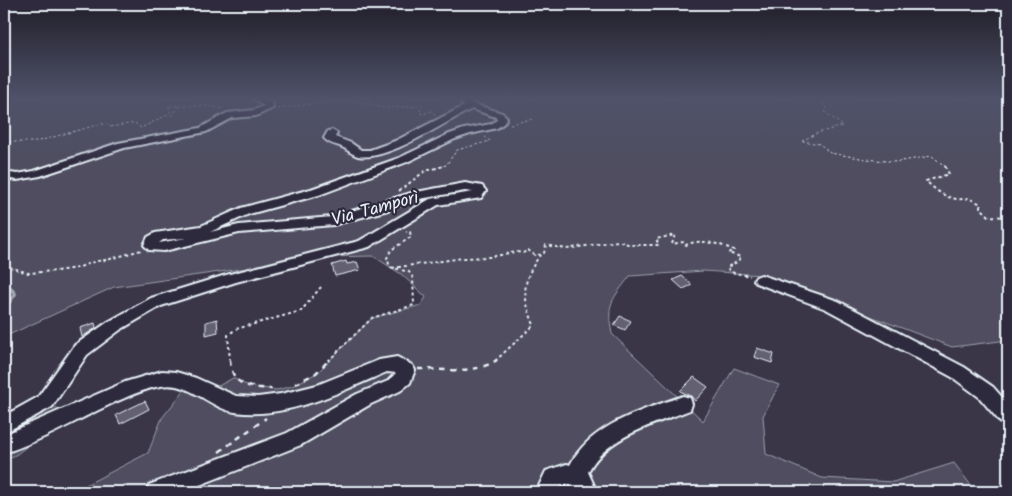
<svg xmlns="http://www.w3.org/2000/svg" width="1012" height="496" viewBox="0 0 1012 496" font-family="Kalam,sans-serif">
<rect width="100%" height="100%" fill="#3a3648"/>
<filter id="ink" filterUnits="userSpaceOnUse"><feTurbulence type="fractalNoise" baseFrequency=".02" numOctaves="2"/><feDisplacementMap in="SourceGraphic" scale="10" xChannelSelector="R" yChannelSelector="G"/><feConvolveMatrix kernelMatrix="1 2 1 2 8 2 1 2 1" color-interpolation-filters="sRGB"/></filter>
<g filter="url(#ink)">
<path fill="#504e5f" stroke="#9ca0ac" d="M4,98H1008V340L952,347L762,275L704,271L630,276C612,300 606,303 612,334L703,421L734,368L779,385L763,416L766,454L822,478L893,482L954,463L976,492H72L148,453L162,418L190,383L209,391L233,378L244,384L254,387L277,390L292,386L317,373L372,318L421,305L426,297L401,274L373,256L325,257L114,287L4,337Z
M45,402L69,414L17,454L4,461V425Z"/>
<g fill="none" stroke-linecap="round" stroke-linejoin="round">
<path stroke="#a2a6b1" stroke-width="4" d="M4,280L15,294L4,309"/>
</g>
<path fill="#636171" stroke="#e8f1f8" d="M346,261L347,264L357,262L360,270L335,276L332,265Z
M682,276L692,285L683,289L673,280Z
M620,316L631,321L625,330L614,325Z
M217,319L218,332L206,335V322Z
M95,323L96,328L82,337L80,328Z
M757,348L774,354L772,363L754,357Z
M694,377L708,387L695,401L691,396L680,391Z
M145,401L149,409L120,424L116,415Z"/>
<g fill="none" stroke-linecap="round" stroke-linejoin="round">
<defs>
<path id="minor" d="M252,98H263L272,102L273,108L256,116L232,118L206,132L124,148L40,176L17,180L4,178V172L17,174L34,171L118,143L200,128L227,113L254,110L264,106Z
M462,98H470L471,103L502,113L507,117L504,123L497,128L470,134L455,139L407,162L319,195L249,214L210,232L239,225L332,217L411,193L465,183L482,186L486,191L481,198L438,205L369,247L236,282L161,306L120,330L87,355L52,407L4,433V416L38,397L75,345L108,322L151,298L226,275L359,241L430,199L473,192L465,191L414,200L388,210L333,225L239,233L164,251L149,250L144,245L148,237L155,233L201,226L241,208L311,189L399,158L447,135L464,129L491,124L497,120L496,117L472,109C444,122 387,162 358,156C352,154 349,151 344,148C337,144 330,145 324,138L328,131L332,130L337,133L335,137L351,143L361,150H370L395,141L464,106L461,101ZM186,238L159,243L163,240Z
M761,275L838,301L964,367L993,387L1008,404V425L1001,423L979,397L952,377L826,309L756,283L754,280L756,277Z
M397,357L412,365L415,370L410,383L400,391L371,404L301,445L182,492H146L149,485L287,433L357,394L388,381L396,373L387,372C342,391 285,420 235,412C209,408 188,380 161,386C143,389 127,397 111,404C77,420 39,442 4,453V435L125,382L162,371L176,372L196,378L236,396L258,397L281,394L317,385L379,360Z
M683,396L690,398L692,404L690,410C655,424 606,436 588,472L597,492H575L572,486L567,484L561,486L558,492H536L546,471L567,464L570,465C590,425 642,410 683,396Z"/>
</defs>
<use href="#minor" stroke="#e8f1f8" stroke-width="4"/>
<path stroke="#e8f1f8" stroke-width="1" stroke-dasharray="2.5 2.5" stroke-linecap="butt" d="M278,109L316,103L358,101L385,108L423,106L419,112L422,114L432,111L436,116
M172,116L180,105
M510,124L533,119
M802,141L820,144L830,153L866,159L896,162L932,156L946,167
M802,141L817,133L843,126L825,112L827,107L817,98
M4,142H35L101,124H107L110,127L135,123L141,128L167,115L171,111L168,106H208L223,109
M439,167L446,165L457,150L490,141L485,137"/>
<path stroke="#e8f1f8" stroke-width="2" stroke-dasharray="3 3" stroke-linecap="butt" d="M945,166L949,174L926,181C937,192 952,203 968,198L981,204L980,207L989,216L1008,217
M399,191L425,171L444,166
M4,265L28,273L56,271L77,268L96,261L107,260L141,250
M392,268L463,258L490,257L516,252L523,253L528,250L536,256L544,253L546,245L566,249L618,241L631,245H659L656,239L675,235L672,244L684,242L686,245C699,238 720,244 734,250L728,253L741,257L737,262L727,267L730,272L750,276
M230,361L228,335L236,329L301,311L321,287
M328,361L372,318L414,305L413,278L409,272L390,267L387,258L391,250L411,237L410,232H406
M495,361L534,325C522,294 521,283 540,255"/>
<path stroke="#e8f1f8" stroke-width="2.5" stroke-dasharray="5.5 5.5" stroke-linecap="butt" d="M230,360C232,387 248,387 272,389
M418,369C445,369 473,375 497,360
M295,384L316,373L329,360
M219,452L266,418"/>
<use href="#minor" fill="#2f2a3d" fill-rule="evenodd"/>
</g>
</g>
<linearGradient id="sky" x2="0" y2="1"><stop stop-color="#201e28"/><stop offset="0.59" stop-color="#4f526a"/><stop offset="1" stop-color="#4f526a" stop-opacity="0"/></linearGradient>
<rect width="1012" height="167" fill="url(#sky)"/>
<g text-anchor="middle" stroke-width="4.5" stroke-linejoin="round" paint-order="stroke">
<g font-size="18" fill="#e8f1f8" stroke="#2f2a3d">
<text transform="translate(375 208) rotate(-15)" y="6">Via Tamporì</text>
</g>
</g>
<rect width="1012" height="496" fill="none" stroke="#2f2a3d" stroke-width="20"/>
<rect x="10" y="10" width="992" height="476" fill="none" stroke="#e8f1f8" stroke-width="2" filter="url(#ink)"/>
</svg>
